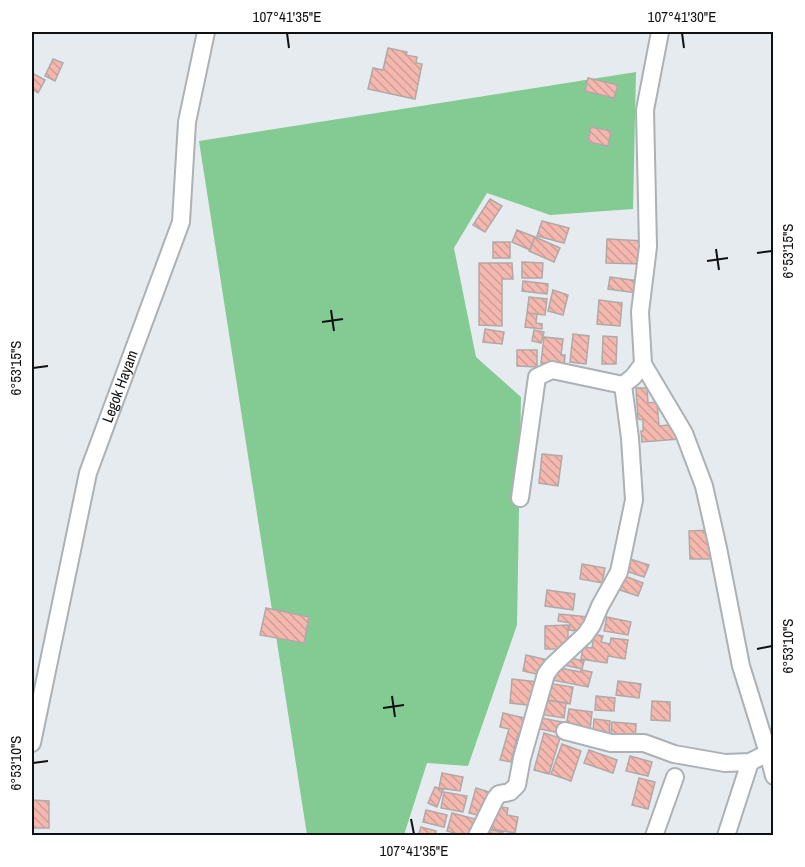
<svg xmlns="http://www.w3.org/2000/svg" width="805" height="867" viewBox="0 0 805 867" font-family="'Archivo Narrow',sans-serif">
<defs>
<pattern id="building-back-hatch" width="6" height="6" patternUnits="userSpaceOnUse" patternTransform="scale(1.5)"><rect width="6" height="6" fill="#f4b8af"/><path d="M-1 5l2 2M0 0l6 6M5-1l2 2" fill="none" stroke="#d09d96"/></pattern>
</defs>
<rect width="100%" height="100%" fill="#e6ebef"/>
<path fill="#84cb93" d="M636,72L633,209L550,215L487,193L454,248L476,357L521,397L517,625L468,766L427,763L404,835H307L199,141Z"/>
<path fill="url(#building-back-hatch)" stroke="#b0a9a8" stroke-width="1.5" d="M388,48L407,52L406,55L417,57L416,63L422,64L415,99L368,89L373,68L383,70Z
M53,59L63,63L55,81L45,76Z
M32,73L45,80L38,93L32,89Z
M588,78L618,85L614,98L585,91Z
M591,127L611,131L608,146L588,142Z
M490,199L502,206L485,232L473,225Z
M542,221L569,228L564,243L537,236Z
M517,230L535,237L530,250L512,242Z
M535,237L560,248L554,262L529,251Z
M607,239L645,241L644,264L606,263Z
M493,242H510V258H493Z
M522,262L543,263L542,278H522Z
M479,263H512L513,279H502V326L479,325Z
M610,277L638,281L637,293L608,289Z
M523,281L548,284L547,294L522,291Z
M553,290L568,295L563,315L548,311Z
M529,297L547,299L545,315L527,313Z
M599,300L622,303L620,326L597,324Z
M527,313L537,314L536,323L542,324V329L525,327Z
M485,329L504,332L502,344L483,342Z
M534,330L544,332L541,343L532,341Z
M573,334L589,336L586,364L570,362Z
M603,336L617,337L616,364H602Z
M544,337L563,339L561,355H565L564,366L541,363Z
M517,350H537V367L517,366Z
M636,388H647L648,403L657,402L659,426L677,424L679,439L642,442L641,431H643V420L638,419Z
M542,454L562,456L558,486L539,483Z
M713,530L714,559H690L689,531Z
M630,559L649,565L644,577L626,571Z
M582,564L605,568L602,583L580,579Z
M622,575L643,583L638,596L617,589Z
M547,590L575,594L573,610L545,606Z
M266,608L309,617L304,643L260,635Z
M559,614L588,617L586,632L569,630L570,623L558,621Z
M607,617L631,622L628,635L604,631Z
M568,625V649H545V626Z
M594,634L603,636L601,642L610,644L611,638L628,640L625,659L608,656L607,663L581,659L583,647L592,648Z
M526,655L548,660L545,676L523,671Z
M566,657L584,661L582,669L564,665Z
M554,667L581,672V670L592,672L588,687L552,680Z
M512,679L538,682L536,706L510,703Z
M618,681L641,684L639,698L616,695Z
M547,683L573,687L570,704L544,700Z
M596,696L615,698L614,711L595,710Z
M541,699L566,703L564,718L538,714Z
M652,701L670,702V721L651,720Z
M569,709L592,712L590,730L566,727Z
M503,713L529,719L525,735L518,734L511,762L500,760L509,729L500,727Z
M542,718L562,722L560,733L540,729Z
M594,719L610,721L609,734L593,733Z
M612,722L636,724L635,743L610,741Z
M544,733L560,738L549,774L534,770Z
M562,744L581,751L571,781L551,774Z
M589,750L617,760L613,773L584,763Z
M630,756L652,762L648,776L626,771Z
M442,773L463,777L460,791L439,788Z
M639,778L655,782L648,809L632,805Z
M435,787L443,790L437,807L428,803Z
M476,788L489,792L482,816L469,813Z
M444,792L467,796L463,812L441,808Z
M32,800L49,801V828H33Z
M497,806L508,808L507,815L518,817L515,833L492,829Z
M426,810L447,815L444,827L423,822Z
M452,813L475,819L471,836H465L447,831Z
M421,827L436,831L435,836H418Z
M487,829L503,832L502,836H486Z"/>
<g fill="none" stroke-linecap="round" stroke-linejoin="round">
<defs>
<g id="minor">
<path d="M660,32L645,110L648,247L640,312L643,364L684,433L704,486L718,548L741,666L768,753L774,776"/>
<path d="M520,498L537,377L552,370L623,385"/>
<path d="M565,731L611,743H644L674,754L725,763L750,762L768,753"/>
<path id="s1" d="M32,743L88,473L181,222L187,122L206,32"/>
<path d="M477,836L495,799L499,794L510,792L517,785L522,758L546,674L552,666L585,635L592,625L600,606L619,572L634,500L630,438L623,385L633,377L643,364"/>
<path d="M654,836L675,777"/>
<path d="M726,836L750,762"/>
</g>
</defs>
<use href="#minor" stroke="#acb1b5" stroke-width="20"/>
<use href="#minor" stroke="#fff" stroke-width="16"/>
</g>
<path fill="none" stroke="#101113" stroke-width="2" d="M287,33L289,48M682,33L684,48M716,249L719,270M757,253L772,251M707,261L728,258M331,310L334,331M322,322L343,319M33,368L48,366M757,649L772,646M392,696L395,717M383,708L404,705M33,763L48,761M411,819L414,834"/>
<g text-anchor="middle" stroke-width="5" stroke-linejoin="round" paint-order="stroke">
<g font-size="15" fill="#101113" stroke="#fff">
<text dy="5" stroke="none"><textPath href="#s1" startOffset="368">Legok Hayam</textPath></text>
</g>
</g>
<rect width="805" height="867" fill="none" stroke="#ffffff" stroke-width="66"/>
<rect x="33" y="33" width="739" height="801" fill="none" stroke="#101113" stroke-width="2"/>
<g font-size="15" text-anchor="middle" fill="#101113">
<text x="287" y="22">107°41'35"E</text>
<text x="682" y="22">107°41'30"E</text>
<text transform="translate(788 251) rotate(-90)" y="5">6°53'15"S</text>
<text transform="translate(16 368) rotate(-90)" y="5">6°53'15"S</text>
<text transform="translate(788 646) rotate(-90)" y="5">6°53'10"S</text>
<text transform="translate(16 763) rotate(-90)" y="5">6°53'10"S</text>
<text x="414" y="856">107°41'35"E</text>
</g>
</svg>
